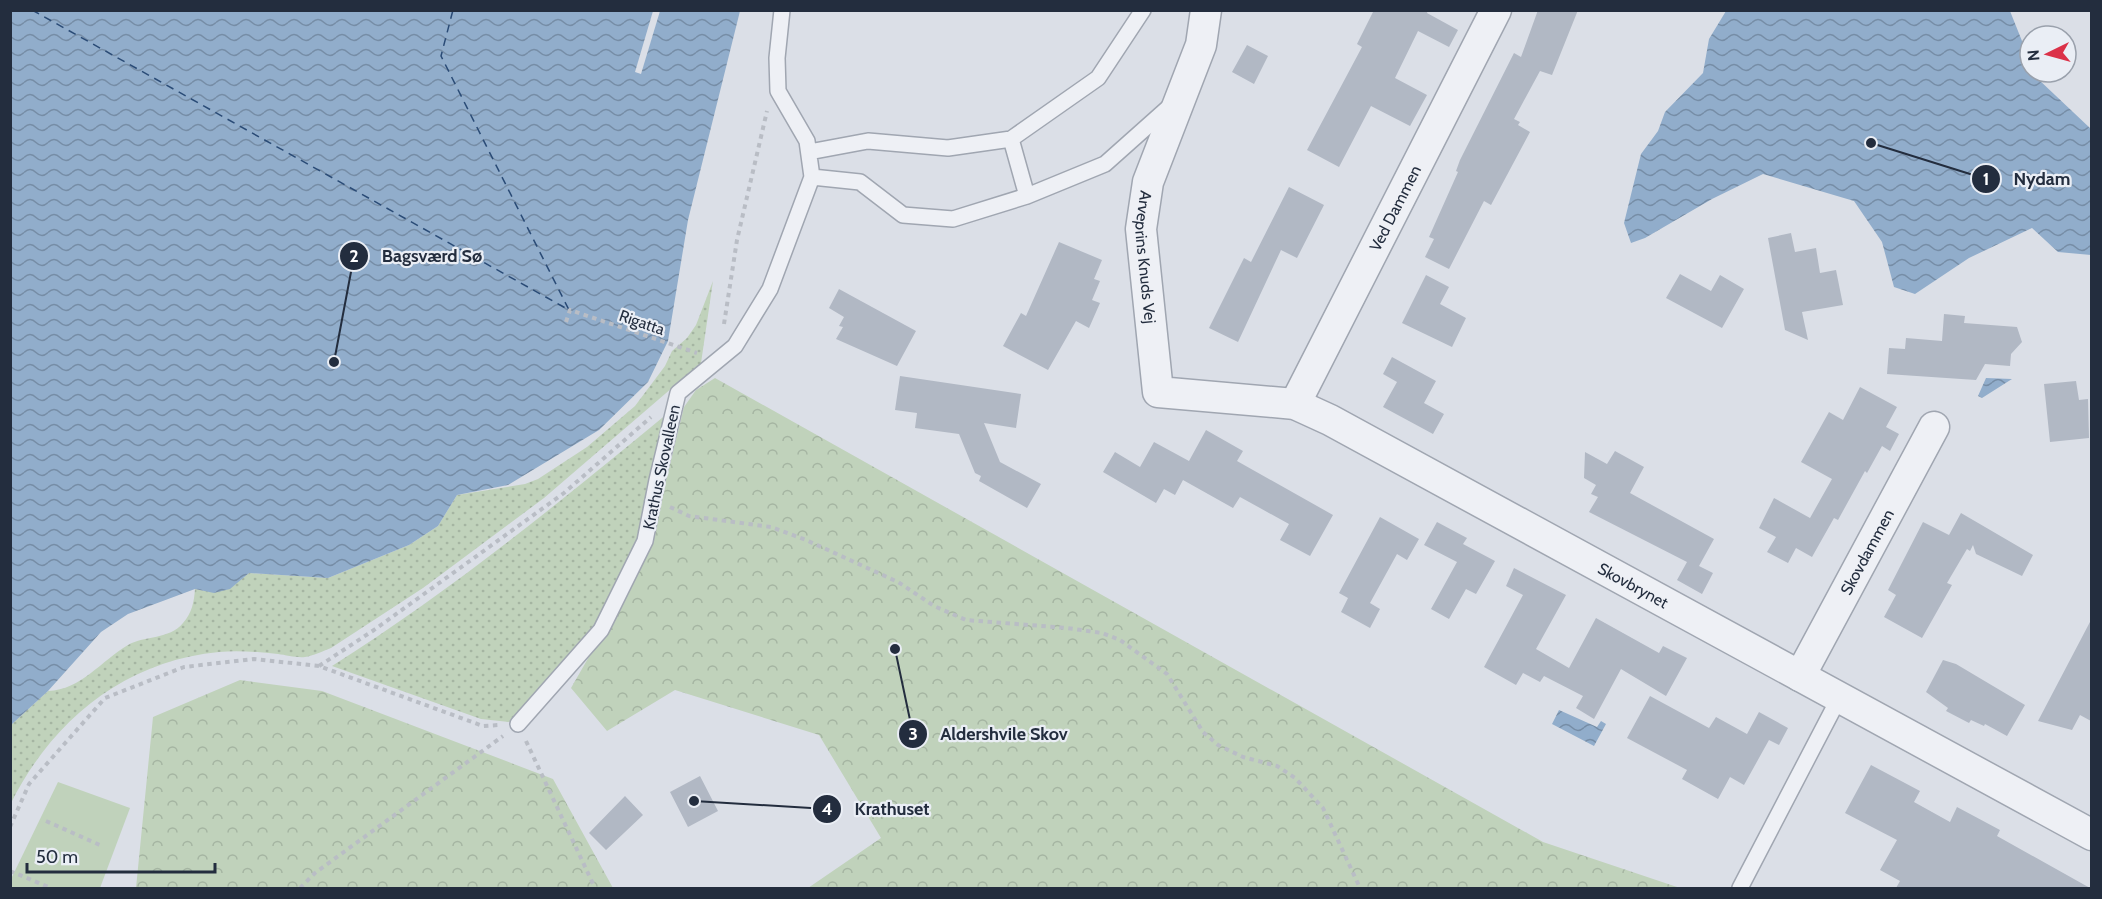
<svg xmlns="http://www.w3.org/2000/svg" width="2102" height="899" viewBox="0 0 2102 899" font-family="Cabin,sans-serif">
<defs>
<pattern id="grass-dots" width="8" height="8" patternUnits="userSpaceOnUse" patternTransform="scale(1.5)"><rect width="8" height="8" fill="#c0d2bb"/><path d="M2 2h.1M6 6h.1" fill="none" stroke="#a5b5a2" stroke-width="1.8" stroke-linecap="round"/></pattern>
<pattern id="forest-crowns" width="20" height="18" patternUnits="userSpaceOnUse" patternTransform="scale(1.5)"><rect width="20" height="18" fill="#c0d2bb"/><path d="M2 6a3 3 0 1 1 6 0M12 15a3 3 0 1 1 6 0" fill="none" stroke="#a5b5a2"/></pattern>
<pattern id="water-waves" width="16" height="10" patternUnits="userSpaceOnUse" patternTransform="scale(1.5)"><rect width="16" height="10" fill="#91adcb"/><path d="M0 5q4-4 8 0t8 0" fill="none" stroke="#768da6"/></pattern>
</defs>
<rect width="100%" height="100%" fill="#dbdfe7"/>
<path fill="url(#grass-dots)" d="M713,281L701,363L544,498L423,588L331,648C323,651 313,656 305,657C297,658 286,655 278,654C259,652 238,650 219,652C124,661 52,721 11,803V725L48,691C81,690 102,660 128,645C145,635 169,640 183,623C192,613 194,602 195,589C222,595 228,590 249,573L328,578L409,545L438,526L457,495L525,484L538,479L587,447L635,406L665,366L672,351L687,338L696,325Z
M668,413L640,540L593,628L509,722L481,719L332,666C451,591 560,502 668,413Z"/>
<path fill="url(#forest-crowns)" d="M715,378L1543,842L1680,888H808L881,838L819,735L675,690L607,731L571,688L648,554L684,407L696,390Z
M240,680L322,691L553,779L613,888H136L153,717Z"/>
<path fill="#c0d2bb" d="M58,782L130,808L100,888H11V879Z"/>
<path fill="url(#water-waves)" d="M11,11H740L688,220L668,341L648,382L599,430L508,485L457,495L438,526L409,545L328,578L249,573L230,589L214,593L195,589L128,614L101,632L48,691L11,725Z
M1726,11H2010L2030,61V72H2035L2037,78L2091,129V255L2058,252L2032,228L1969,258L1915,294L1894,287L1882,242L1854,201L1763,174L1712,199L1645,238L1631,243L1624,223L1641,154L1658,131L1665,112L1703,73L1709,39Z
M1986,378L2012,379L1982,398L1978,396Z
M1559,710L1597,727L1601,721L1606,724L1594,746L1552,724Z"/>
<path fill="#dbdfe7" d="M653,11H660L641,74L635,72Z"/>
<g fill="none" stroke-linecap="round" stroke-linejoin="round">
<path stroke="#2a4b76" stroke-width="1.5" stroke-dasharray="8 6" stroke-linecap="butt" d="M32,10L569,310L441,56L453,10"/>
</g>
<path fill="#b1b8c4" d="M1374,10H1428L1427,13L1458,30L1449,47L1418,31L1395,78L1427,95L1410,126L1371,106L1339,167L1307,150L1362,47L1357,44Z
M1538,10H1578L1552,75L1540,71L1514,119L1520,122L1518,125L1530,132L1491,205L1484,201L1449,269L1425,257L1434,239L1429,237L1458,172L1456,171L1460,160L1514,53L1521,57Z
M1247,45L1268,56L1254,84L1232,72Z
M1289,187L1324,205L1297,258L1281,250L1238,342L1209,328L1244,258L1251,262Z
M1791,233L1795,252L1816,248L1820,273L1836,270L1843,305L1802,312L1808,340L1785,330L1768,238Z
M1059,242L1102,260L1094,279L1100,281L1092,300L1100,303L1089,328L1076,321L1048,370L1003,346L1021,313L1026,316Z
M1680,274L1711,291L1720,275L1744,289L1722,328L1666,298Z
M1426,275L1449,287L1440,304L1466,318L1452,347L1402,323Z
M839,289L916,331L897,366L836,339L843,327L839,326L844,317L829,308Z
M1944,314L1965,316L1964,323L2017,327L2022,342L2011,354L2010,366L1985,364L1976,380L1887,374L1889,348L1905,349L1906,338L1942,341Z
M1392,357L1436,381L1424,403L1444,414L1433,434L1383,407L1397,382L1383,374Z
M900,376L1021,394L1016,428L984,423L1000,462L1041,484L1027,508L979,481L981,476L975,473L959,434L915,428L917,413L895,410Z
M2076,381L2079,400L2088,399L2089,438L2050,442L2044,384Z
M1860,387L1897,407L1886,427L1899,434L1890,451L1882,446L1867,473L1865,471L1838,520L1834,518L1812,557L1796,548L1788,563L1767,552L1776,537L1759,528L1774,498L1810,518L1832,479L1801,462L1829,412L1843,420Z
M1206,430L1243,451L1237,461L1333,515L1310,556L1280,540L1289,524L1240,497L1233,508L1183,480L1175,495L1164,489L1156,503L1103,472L1115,452L1140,467L1154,442L1189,461Z
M1615,451L1644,467L1630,493L1714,539L1699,566L1713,573L1702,594L1677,580L1687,562L1589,512L1598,497L1591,494L1596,485L1584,478L1585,452L1607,464Z
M1961,513L2033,555L2022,576L1976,554L1973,545L1970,551L1967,549L1947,583L1952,585L1922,638L1884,617L1896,595L1888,590L1923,522L1949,535Z
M1380,517L1419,539L1407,560L1397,554L1370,603L1380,609L1370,628L1341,612L1348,598L1339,593Z
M1437,522L1467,538L1463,544L1495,561L1476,594L1466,589L1449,619L1431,609L1457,562L1424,545Z
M1514,568L1566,595L1536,649L1569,668L1596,618L1659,653L1663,646L1687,658L1666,696L1621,669L1594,719L1576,708L1583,696L1544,676L1540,682L1523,673L1516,685L1484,667L1523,595L1506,586Z
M2091,620V721L2080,715L2072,730L2038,721Z
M1943,660L1956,664L2025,705L2007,736L1985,724L1984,726L1971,720L1969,723L1946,711L1948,708L1926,692Z
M1650,696L1709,728L1716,717L1747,734L1759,712L1788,728L1779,745L1769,740L1744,785L1730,777L1718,799L1682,779L1687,770L1627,738Z
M1871,765L1920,791L1914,802L1950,822L1957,807L2000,830L1997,836L2090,888H1896L1900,881L1880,870L1897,840L1845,813Z
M700,776L718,811L688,827L670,792Z
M625,796L643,815L606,850L589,833Z"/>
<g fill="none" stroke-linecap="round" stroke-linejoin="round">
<defs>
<path id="lane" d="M1011,139L1027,196
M809,152L868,141L948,148L1011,139L1098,78L1143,10
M812,177L860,182L903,215L953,219L1027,196L1105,164L1169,107
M518,724L601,630L645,541L657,480L678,393L735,346L770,289L812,177L807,141L778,91L777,58L782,10
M1740,888L1839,698"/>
<g id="street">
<path id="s1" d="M1206,10L1201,45L1148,182L1141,229L1158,392L1295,404L1330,420L2092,835"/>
<path id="s2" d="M1295,404L1496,10"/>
<path id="s3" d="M1800,676L1934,427"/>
</g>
</defs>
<use href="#lane" stroke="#a0a6b1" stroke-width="18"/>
<use href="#street" stroke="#a0a6b1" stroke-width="33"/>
<path stroke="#b9bdc5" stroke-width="4" stroke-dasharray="4.5 4.5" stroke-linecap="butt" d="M566,322L570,310L697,353
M724,324L737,240L767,111
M670,507L689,516L771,527L806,540L898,582L934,606L966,620L1067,628L1102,633L1120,640L1167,674L1203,732L1218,745L1243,757L1277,766L1295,778L1323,808L1360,888
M319,666L374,630L564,493L651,417
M526,741L595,888
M46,821L102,846
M10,827L29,784L105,698L184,667L254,659L319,666L483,726L499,725
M10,871L51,888
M300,888L315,873L503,736"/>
<use href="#lane" stroke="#eef0f5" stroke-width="15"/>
<use href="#street" stroke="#eef0f5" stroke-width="30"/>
</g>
<g text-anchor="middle" stroke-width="4.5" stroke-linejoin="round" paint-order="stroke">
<g font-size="16" fill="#232d3e" stroke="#eaeef5">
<text dy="6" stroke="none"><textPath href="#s2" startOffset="220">Ved Dammen</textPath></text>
<text dy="6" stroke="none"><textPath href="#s1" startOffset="258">Arveprins Knuds Vej</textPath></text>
<text transform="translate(642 322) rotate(19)" y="6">Rigatta</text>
<text transform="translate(661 467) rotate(-78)" y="6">Krathus Skovalleen</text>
<text dy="6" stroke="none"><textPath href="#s3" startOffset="141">Skovdammen</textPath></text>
<text dy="6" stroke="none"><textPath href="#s1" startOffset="915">Skovbrynet</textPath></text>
</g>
</g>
<path fill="none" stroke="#232d3e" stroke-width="2" d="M1871 143L1986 179M334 362L354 256M895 649L913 734M694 801L827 809"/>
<g fill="#232d3e" stroke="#eaeef5" stroke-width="2">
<circle cx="1871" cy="143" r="6"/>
<circle cx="334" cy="362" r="6"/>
<circle cx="895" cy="649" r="6"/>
<circle cx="694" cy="801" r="6"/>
<circle cx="1986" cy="179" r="15"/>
<circle cx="354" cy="256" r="15"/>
<circle cx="913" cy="734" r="15"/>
<circle cx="827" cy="809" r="15"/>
</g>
<g font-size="18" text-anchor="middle" font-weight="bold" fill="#fff">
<text x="1986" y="185">1</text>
<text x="354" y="262">2</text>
<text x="913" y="740">3</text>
<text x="827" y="815">4</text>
</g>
<g font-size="18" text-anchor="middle" font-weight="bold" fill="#232d3e" stroke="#eaeef5" stroke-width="4.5" stroke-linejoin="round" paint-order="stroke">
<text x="2042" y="185">Nydam</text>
<text x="432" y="262">Bagsværd Sø</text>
<text x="1004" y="740">Aldershvile Skov</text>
<text x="892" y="815">Krathuset</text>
</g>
<rect width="2102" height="899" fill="none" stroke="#232d3e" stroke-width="24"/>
<g transform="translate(2048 54) rotate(265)"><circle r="28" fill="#eaeef5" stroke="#9aa1ac" stroke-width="1.5"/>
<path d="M0-4.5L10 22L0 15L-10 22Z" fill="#db3148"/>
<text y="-9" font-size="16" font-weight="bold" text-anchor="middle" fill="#232d3e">N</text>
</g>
<path d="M27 863v9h188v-9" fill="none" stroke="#232d3e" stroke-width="3"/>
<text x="36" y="863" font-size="18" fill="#232d3e" stroke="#eaeef5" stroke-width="4.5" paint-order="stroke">50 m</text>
</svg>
